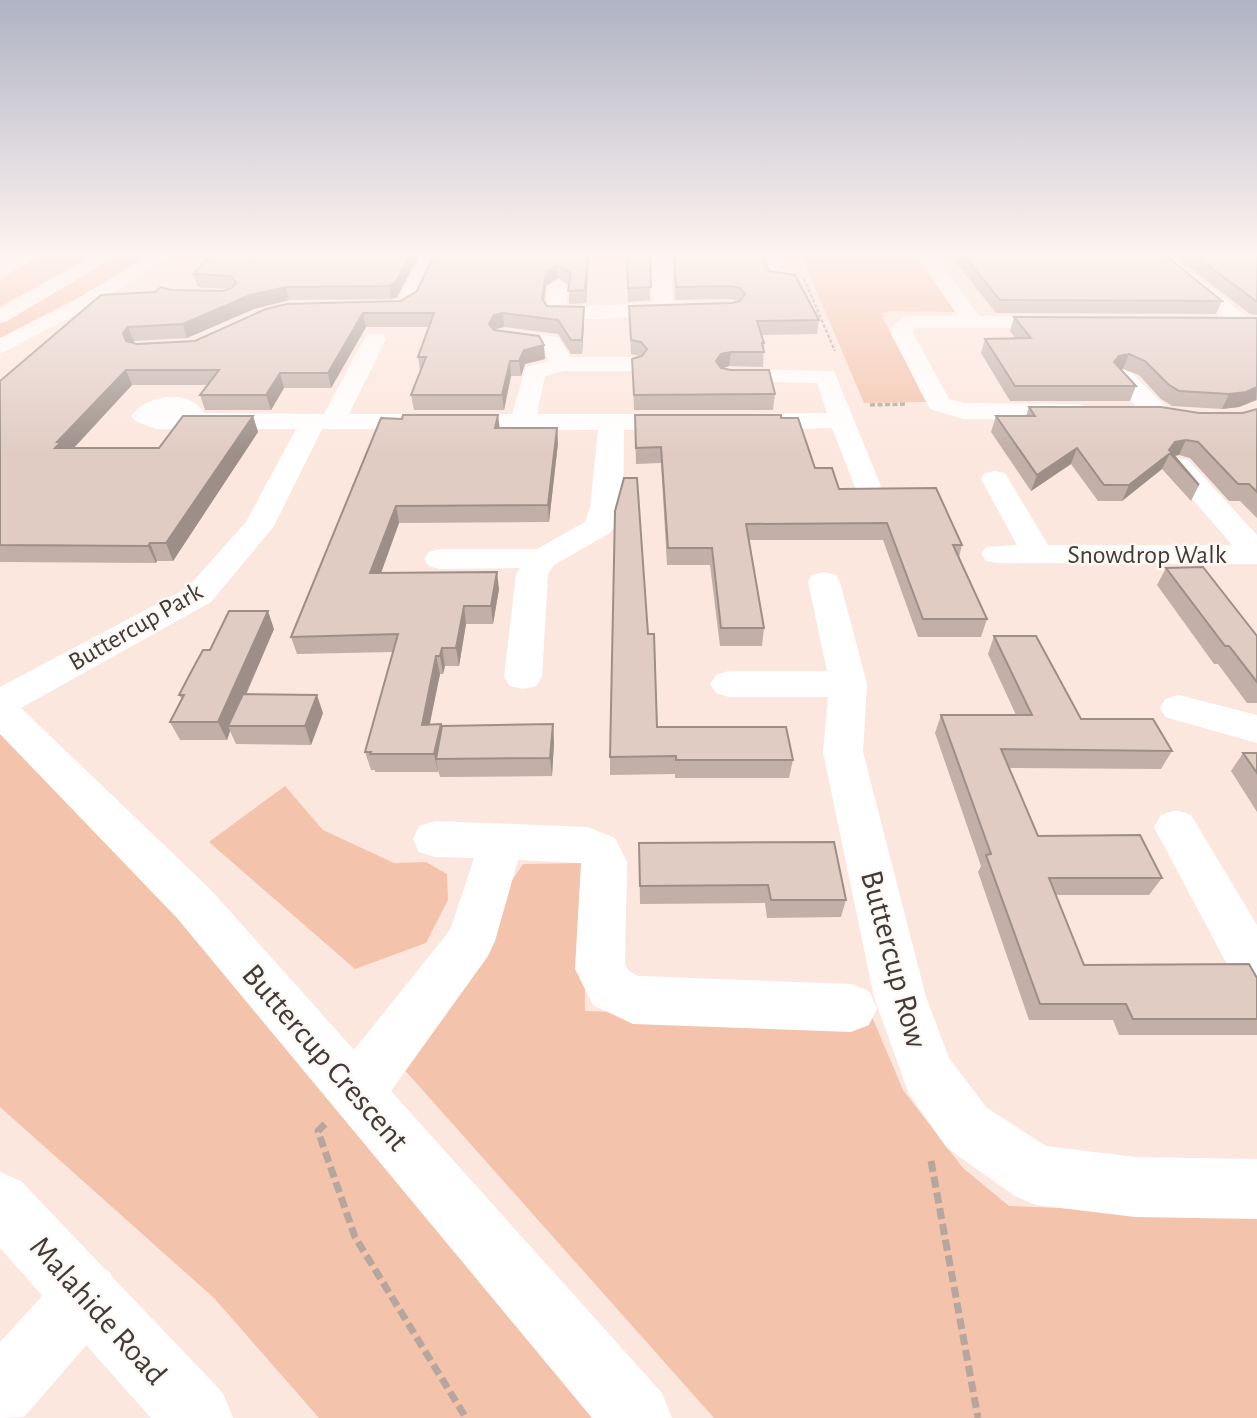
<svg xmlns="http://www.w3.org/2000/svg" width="1257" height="1418" viewBox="0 0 1257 1418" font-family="'Alegreya Sans',sans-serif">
<rect width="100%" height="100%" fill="#fce7de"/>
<path fill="#f4c3ac" d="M41,255H93L0,307V279Z
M110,255H162L0,351V317Z
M801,255H923L958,305L954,312L891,311L881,314L926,402L864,403Z
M0,724L65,776L625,1418H319L214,1298L0,1107Z
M285,786L323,830L394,863L426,862L447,874L448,900L426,943L355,969L209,842Z
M584,863L585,1011L873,1019L903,1090L963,1168L1009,1206L1257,1216V1418H714L394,1058L523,864Z"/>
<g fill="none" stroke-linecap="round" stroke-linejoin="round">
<path stroke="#b6a69e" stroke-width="2.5" stroke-dasharray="3.5 2" stroke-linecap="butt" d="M804,279L835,351"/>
<path stroke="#b6a69e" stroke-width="3.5" stroke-dasharray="5 2.5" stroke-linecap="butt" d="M870,405L907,404"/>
<path stroke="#b6a69e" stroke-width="7" stroke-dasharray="11 5" stroke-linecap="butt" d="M325,1124L318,1131L355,1237L466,1418
M931,1161L978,1418"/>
<path fill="#fff" fill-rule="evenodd" d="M17,255H40L0,279V265Z
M95,255H118L7,321L0,323V308Z
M149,255H171L92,306L0,354V338L78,298Z
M422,255H440L414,307L395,314L359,312L356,308L359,304L399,299Z
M652,255H670L673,301L687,303L690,307L687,311L606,319H555L548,317L545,313L549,286L559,280L569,286L566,307L653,303Z
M754,255H778L786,278L783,282H769L762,260Z
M916,255H934L979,316H1066L1074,317L1077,322L1074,327L1066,328H916L912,331L949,399L964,403L1078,404L1087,407L1091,412L1087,417L1078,420L963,419L930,409L889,329L903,317L911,316H958Z
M1148,255H1169L1255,323L1252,328H1236Z
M504,330L558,337L570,357H632L640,359L644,364L640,369L632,371H564L545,376L537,414H688L697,417L701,422L697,427L688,430H624C623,459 627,509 610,533L554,565L548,574L542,677L536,686L523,689L510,686L504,677L516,574L520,568L440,569L429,566L424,559L429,552L440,549H537L585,522L590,508L598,430L322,429L274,526L211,602L21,708L211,890L354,1050L450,930L474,858L435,857L419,852L413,839L419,826L435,821L588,827L615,838L627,862L625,965L629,971L638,976L851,984L869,991L877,1008L869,1025L851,1032L633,1024L593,1005L575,969L581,863L518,860L495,941L488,956L391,1091L662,1393L672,1418H592L177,918L0,734V687L187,588L246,522L296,429H156L135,421L131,416C146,395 189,387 204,413L324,414L364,339L367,334H383L386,339L349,414H512L526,367L549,361L542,348L496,342L493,337L496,332Z
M730,369L834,371L881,486L877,492L867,495L857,492L832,428L748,430L739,427L735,422L739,417L748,414L827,413L817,383L722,381L718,376L722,371Z
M1123,370L1131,372L1166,407L1170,412L1166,417C1143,423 1129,397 1115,382L1111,377L1115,372Z
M1178,458L1188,460L1257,535V564L997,563L986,561L981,554L986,547L1017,545L981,479L985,473L995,471L1005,473L1048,545H1232L1164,466L1168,460Z
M824,572L836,575L840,582L867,684L863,752L926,997L949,1058L987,1108L1046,1146L1135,1157L1257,1159V1219L1135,1217L1036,1205L1015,1196L947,1148L909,1094L874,997L823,752L828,697H729L716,693L710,684L716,675L729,671H827L808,582L812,575Z
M1179,695L1257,715V743L1165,717L1160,708L1165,699Z
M1176,810L1191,815L1257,925V994L1239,987L1154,827L1161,815Z
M87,1263L110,1272L119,1295L110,1318L24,1417L0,1418V1342L64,1272Z"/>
<path fill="#fff" fill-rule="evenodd" d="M0,1172L21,1181L223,1393L233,1418H151L0,1248Z"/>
</g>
<path fill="#c1afa8" d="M211,255H419L397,297L391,299L289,300L254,309L187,338L134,341L133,343L137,344L195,341L400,301L589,255L586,303L569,304V285L558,278L546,286L544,302L547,306L584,321L582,354H571L558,334L504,327L495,329V330L545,359L525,364L521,376H511L504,410H414L411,395L420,371L418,357L429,327H366L331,388H284L271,410H205L200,395L208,385H132L74,448H159L253,416L258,432L173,561H157L156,563L0,562V381L155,292L223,291L229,289L198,287L193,274Z
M626,255H650V300L628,302Z
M673,255H763L769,271L819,320L817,334L762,335L764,343L763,367L729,366L723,368L775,394L773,410H634L632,359L640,356L631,354L629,306L732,303L738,301L731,299L675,300Z
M950,255H1165L1222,301L1216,314L996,313Z
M1173,255H1257V315L1250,314Z
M1014,317L1257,318V400L1239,407L1222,409L1172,406L1161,399L1139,375L1123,369H1120L1136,386L1130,401H1010L981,353L985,339L1015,338L1010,331Z
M1029,407L1199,413H1243L1257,409V518L1240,501H1229L1190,458L1179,455L1174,456L1199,485L1191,501L1162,469L1122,501H1098L1071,464L1031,491L991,432L996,416H1026Z
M498,415L499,428H557L558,443L549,522L399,523L381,572L499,589L493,624H466L459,666H445L443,674H440L429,725L442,729L553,724L554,743L552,776L440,777L438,770V772H375V770H371L365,752L393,652L297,654L291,637L402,419Z
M635,415L781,418L815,468L839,489L962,545L959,557L987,619L981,637H918L883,540H749L764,628L762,646H720L710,565H667L661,463L636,464Z
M1166,568L1257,636V703H1247L1218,664H1214L1157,585Z
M274,629L246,695L323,713L311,745L236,744L230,731L227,740H180L170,722L182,700L179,695L210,650Z
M648,634L657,727L793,760L789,778H675V774L610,775V757Z
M994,636L1081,719L1172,751L1161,769L1009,768L1038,836L1162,878L1149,895H1056L1084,965L1257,978V1035H1119L1113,1020H1029L978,872L981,866L935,733L941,715H1016L988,654Z
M1243,753H1257V812L1231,771Z
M639,843L846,900L841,917L767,918L765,903L640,904Z"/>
<path fill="#9d8f88" d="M410,255H419L397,297L391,299L389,286Z
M588,255H589L586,303L585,290Z
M557,265L558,278L546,286L542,313V299L546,272Z
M286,287L289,300L254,309L187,338L183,324L250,295Z
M584,307V321L582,354V340Z
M363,313L366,327L331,388L328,373Z
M503,313L504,327L495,329L491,338L489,324L494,315Z
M128,327L134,341L129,348L123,333Z
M544,345L545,359L525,364L521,376L519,361L524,350Z
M731,352L729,366L720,369L716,361L721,354Z
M1129,354L1123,369L1113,370L1114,362L1119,356Z
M510,361L511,376L504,410L502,395Z
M126,370L132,385L67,455L55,448L57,442Z
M280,373L284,388L271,410L266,395Z
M1257,387L1256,400L1239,407L1222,409L1229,394Z
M498,415L500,431L495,428Z
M253,416L258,432L173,561L166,543Z
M557,428L558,443L549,522L548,505Z
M1186,440L1179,455L1173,456L1170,453L1162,469L1122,501L1129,485L1169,450L1175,442Z
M1077,448L1071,464L1031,491L1037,475Z
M396,506L399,523L375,590L370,573Z
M150,543L157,561L156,563L148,546Z
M497,572L499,589L493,624L491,606Z
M464,606L466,624L459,666L456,648Z
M268,611L274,629L232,726H228L230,731L227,740L218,722Z
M442,648L445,666L443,674L440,656Z
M436,656L440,674L426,743L422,725Z
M317,695L323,713L311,745L305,726Z
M441,724L444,742L436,759L438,772L434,754Z
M553,724L554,743L552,776L550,758Z"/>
<path fill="#e0ccc3" stroke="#9d8f88" stroke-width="2" d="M211,255H410L395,283L389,286L286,287L250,295L183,324L128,327L123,333L126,341L137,344L195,341L266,309L287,304L400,301L417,291L434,255H588L585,290L568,291L571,273L557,265L546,272L542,299L547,306L584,307L582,340H571L558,320L503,313L494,315L489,324L494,330L539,336L544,345L524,350L519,361H510L502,395H411L426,357H418L434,313H363L328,373H280L266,395H200L219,370H126L57,442H61L55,448H159L183,416H253L166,543H150L148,546L0,545V381L101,295L155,292L161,287L171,290L223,291L232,288L236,283L231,276L193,274Z
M627,255H650L651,287L628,288Z
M674,255H763L769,271L795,275L819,320L757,321L764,343H762L764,352H731L721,354L716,361L721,368L731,370H769L775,394L634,395L632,359L642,356L647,349L641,342L631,340L629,306L732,303L740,301L745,294L740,288L732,286L676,287Z
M963,255H1165L1222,301L1000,300Z
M1194,255H1257V301H1256Z
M1014,317L1257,318V387L1246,392L1229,394L1179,391L1168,384L1145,361L1129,354L1119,356L1114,362L1136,386H1015L985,339L1031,338Z
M1029,407H1161L1199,413H1243L1257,409V492L1249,484H1238L1198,442L1186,440L1175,442L1169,450L1199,485L1170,453L1129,485H1104L1077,448L1037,475L996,416H1035Z
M403,415H498L495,428H557L548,505L396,506L370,573L497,572L491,606H464L456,648H442L440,656H436L422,725L441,724L434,754H370L371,752H365L398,634L291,637L381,418L402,419Z
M635,415H781V418H798L815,468H832L839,489L936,488L962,545H953L987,619H923L887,523L746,524L764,628H721L712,548H668L661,447L636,448Z
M624,478H637L648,634H654L657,727H786L793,760H676V756L610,757L615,511Z
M1203,567L1257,636V682L1229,646H1225L1166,568Z
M229,611H268L218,722H170L184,695H179L191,672L203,650H210Z
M994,636H1036L1081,719H1153L1172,751L1001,749L1038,836L1140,835L1162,878H1049L1084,965L1249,964L1257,978V1019H1133L1126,1004H1040L986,855L991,854L941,715H1032Z
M243,694L317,695L305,726H228Z
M553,724L550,758L436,759L442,726Z
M1243,753H1257V773Z
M834,842L846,900H771L768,885L640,886L639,843Z"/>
<linearGradient id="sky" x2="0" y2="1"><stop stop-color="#b0b3c4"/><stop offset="0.56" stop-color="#fef4f0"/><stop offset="1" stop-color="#fef4f0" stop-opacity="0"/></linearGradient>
<rect width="1257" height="454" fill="url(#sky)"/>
<g text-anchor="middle" stroke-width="5" stroke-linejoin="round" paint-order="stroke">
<g font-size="26" fill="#423a36" stroke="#fcf8f6">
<text x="1147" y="563">Snowdrop Walk</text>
<text transform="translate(135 626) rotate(-30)" y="9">Buttercup Park</text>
</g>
<g font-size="32" fill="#423a36" stroke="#fcf8f6">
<text transform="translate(895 959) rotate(75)" y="11">Buttercup Row</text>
<text transform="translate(326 1057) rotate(49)" y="11">Buttercup Crescent</text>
<text transform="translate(99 1310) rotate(48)" y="11">Malahide Road</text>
</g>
</g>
</svg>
